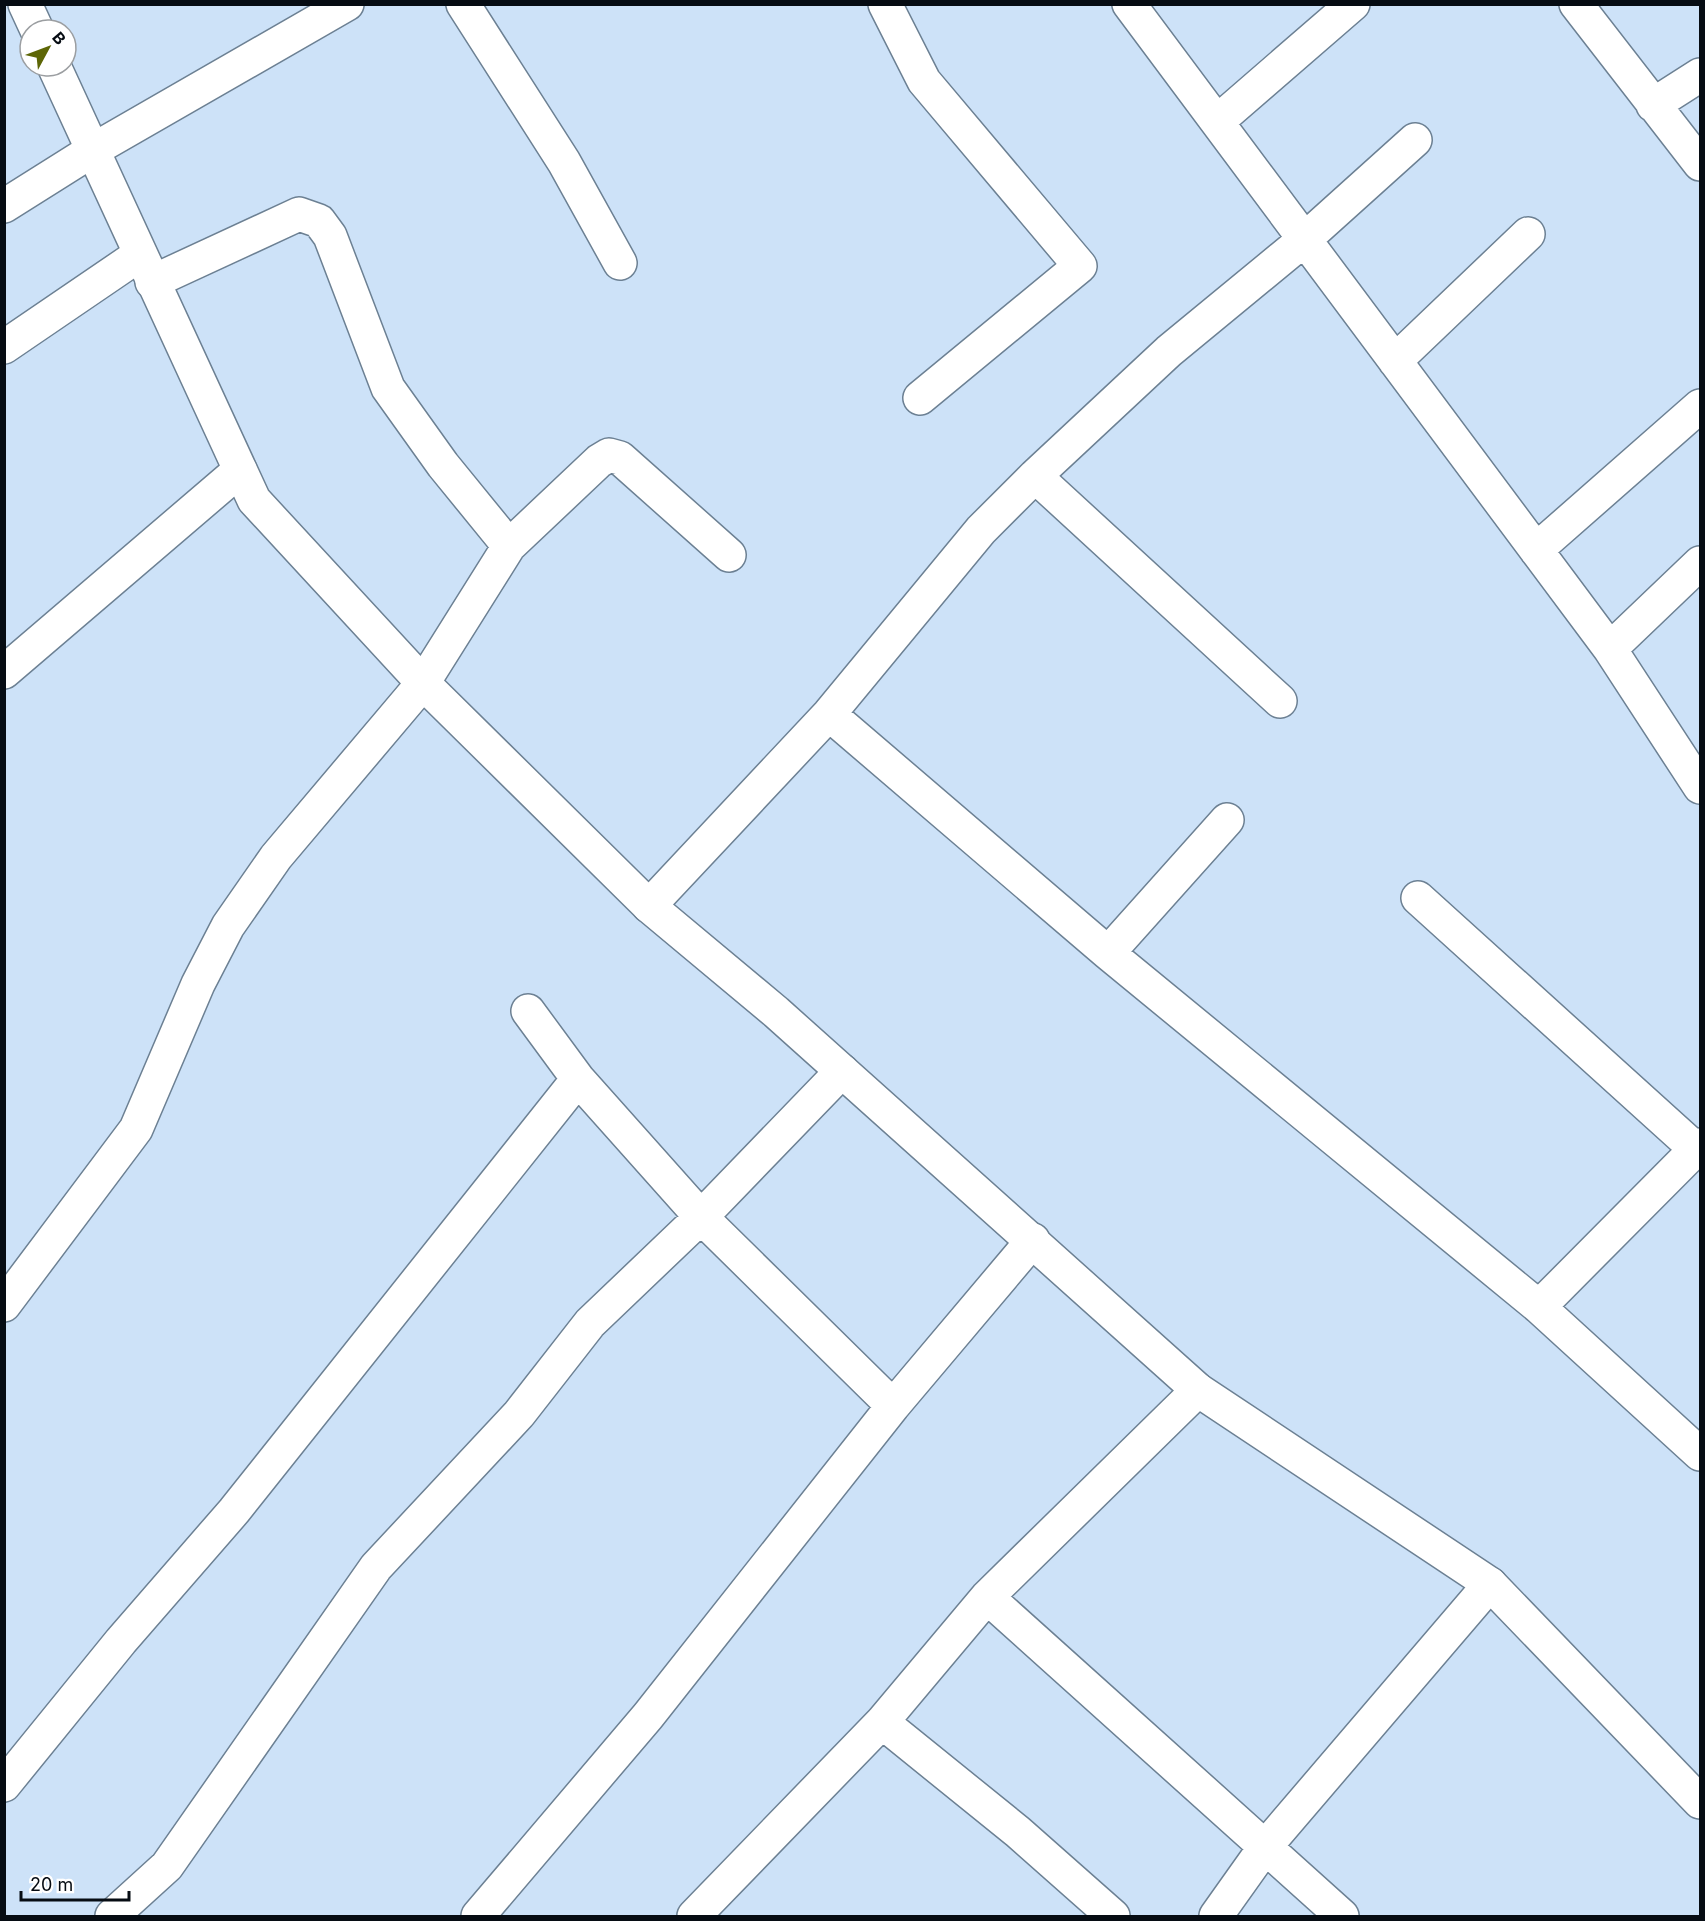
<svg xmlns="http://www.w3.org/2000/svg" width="1705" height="1921" viewBox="0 0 1705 1921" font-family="Inter,sans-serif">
<rect width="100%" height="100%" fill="#cde2f8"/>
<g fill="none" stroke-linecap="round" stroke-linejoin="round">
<defs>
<path id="minor" d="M463,4L564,162L620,263
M885,4L924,81L1080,266L920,398
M1129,4L1610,649L1700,787
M1576,4L1700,164
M1653,105L1700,75
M1218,121L1353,4
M4,206L93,150L347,4
M152,282L299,214L319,221L330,236L388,388L443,465L509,546
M4,347L139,255
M1395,361L1528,234
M1035,476L1280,701
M1536,550L1700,406
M1610,649L1700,563
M4,672L240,470
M829,714L1108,953L1539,1307L1700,1454
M1418,898L1700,1153
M649,906L829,714L981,530L1035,476L1169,351L1305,239L1415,140
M1108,953L1227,820
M528,1011L578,1079L701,1217L893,1406
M4,1305L136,1129L198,984L228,926L276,857L423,683L509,546L599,461L609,455L620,458L729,555
M1539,1307L1700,1145
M987,1597L1342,1916
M882,1722L1018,1832L1113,1916
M4,1785L121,1641L234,1511L578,1079
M112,1916L167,1866L376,1567L519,1414L590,1323L701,1217L842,1071
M478,1916L648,1716L893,1406L1033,1240
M694,1916L882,1722L987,1597L1198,1390
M1216,1916L1265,1847L1490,1584"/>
<path id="tertiary" d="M25,4L37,30
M54,66L254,500L423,683L649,906L776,1012L1198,1390L1490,1584L1700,1802"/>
</defs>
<use href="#minor" stroke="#6c8093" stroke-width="36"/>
<use href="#tertiary" stroke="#6c8093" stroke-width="36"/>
<use href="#minor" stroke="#fff" stroke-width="33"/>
<use href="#tertiary" stroke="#fff" stroke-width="33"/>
</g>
<rect width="1705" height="1921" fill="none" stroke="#060c13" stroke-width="12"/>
<g transform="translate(48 48) rotate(49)"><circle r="28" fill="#ffffff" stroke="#9b9ea1" stroke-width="1.5"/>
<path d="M0-4.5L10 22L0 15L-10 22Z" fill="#5d6606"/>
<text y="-9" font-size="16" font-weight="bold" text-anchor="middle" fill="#060c13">B</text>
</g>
<path d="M21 1891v9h108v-9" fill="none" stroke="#060c13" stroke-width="3"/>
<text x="30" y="1891" font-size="18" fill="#060c13" stroke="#ffffff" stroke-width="4.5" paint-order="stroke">20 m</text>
</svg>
